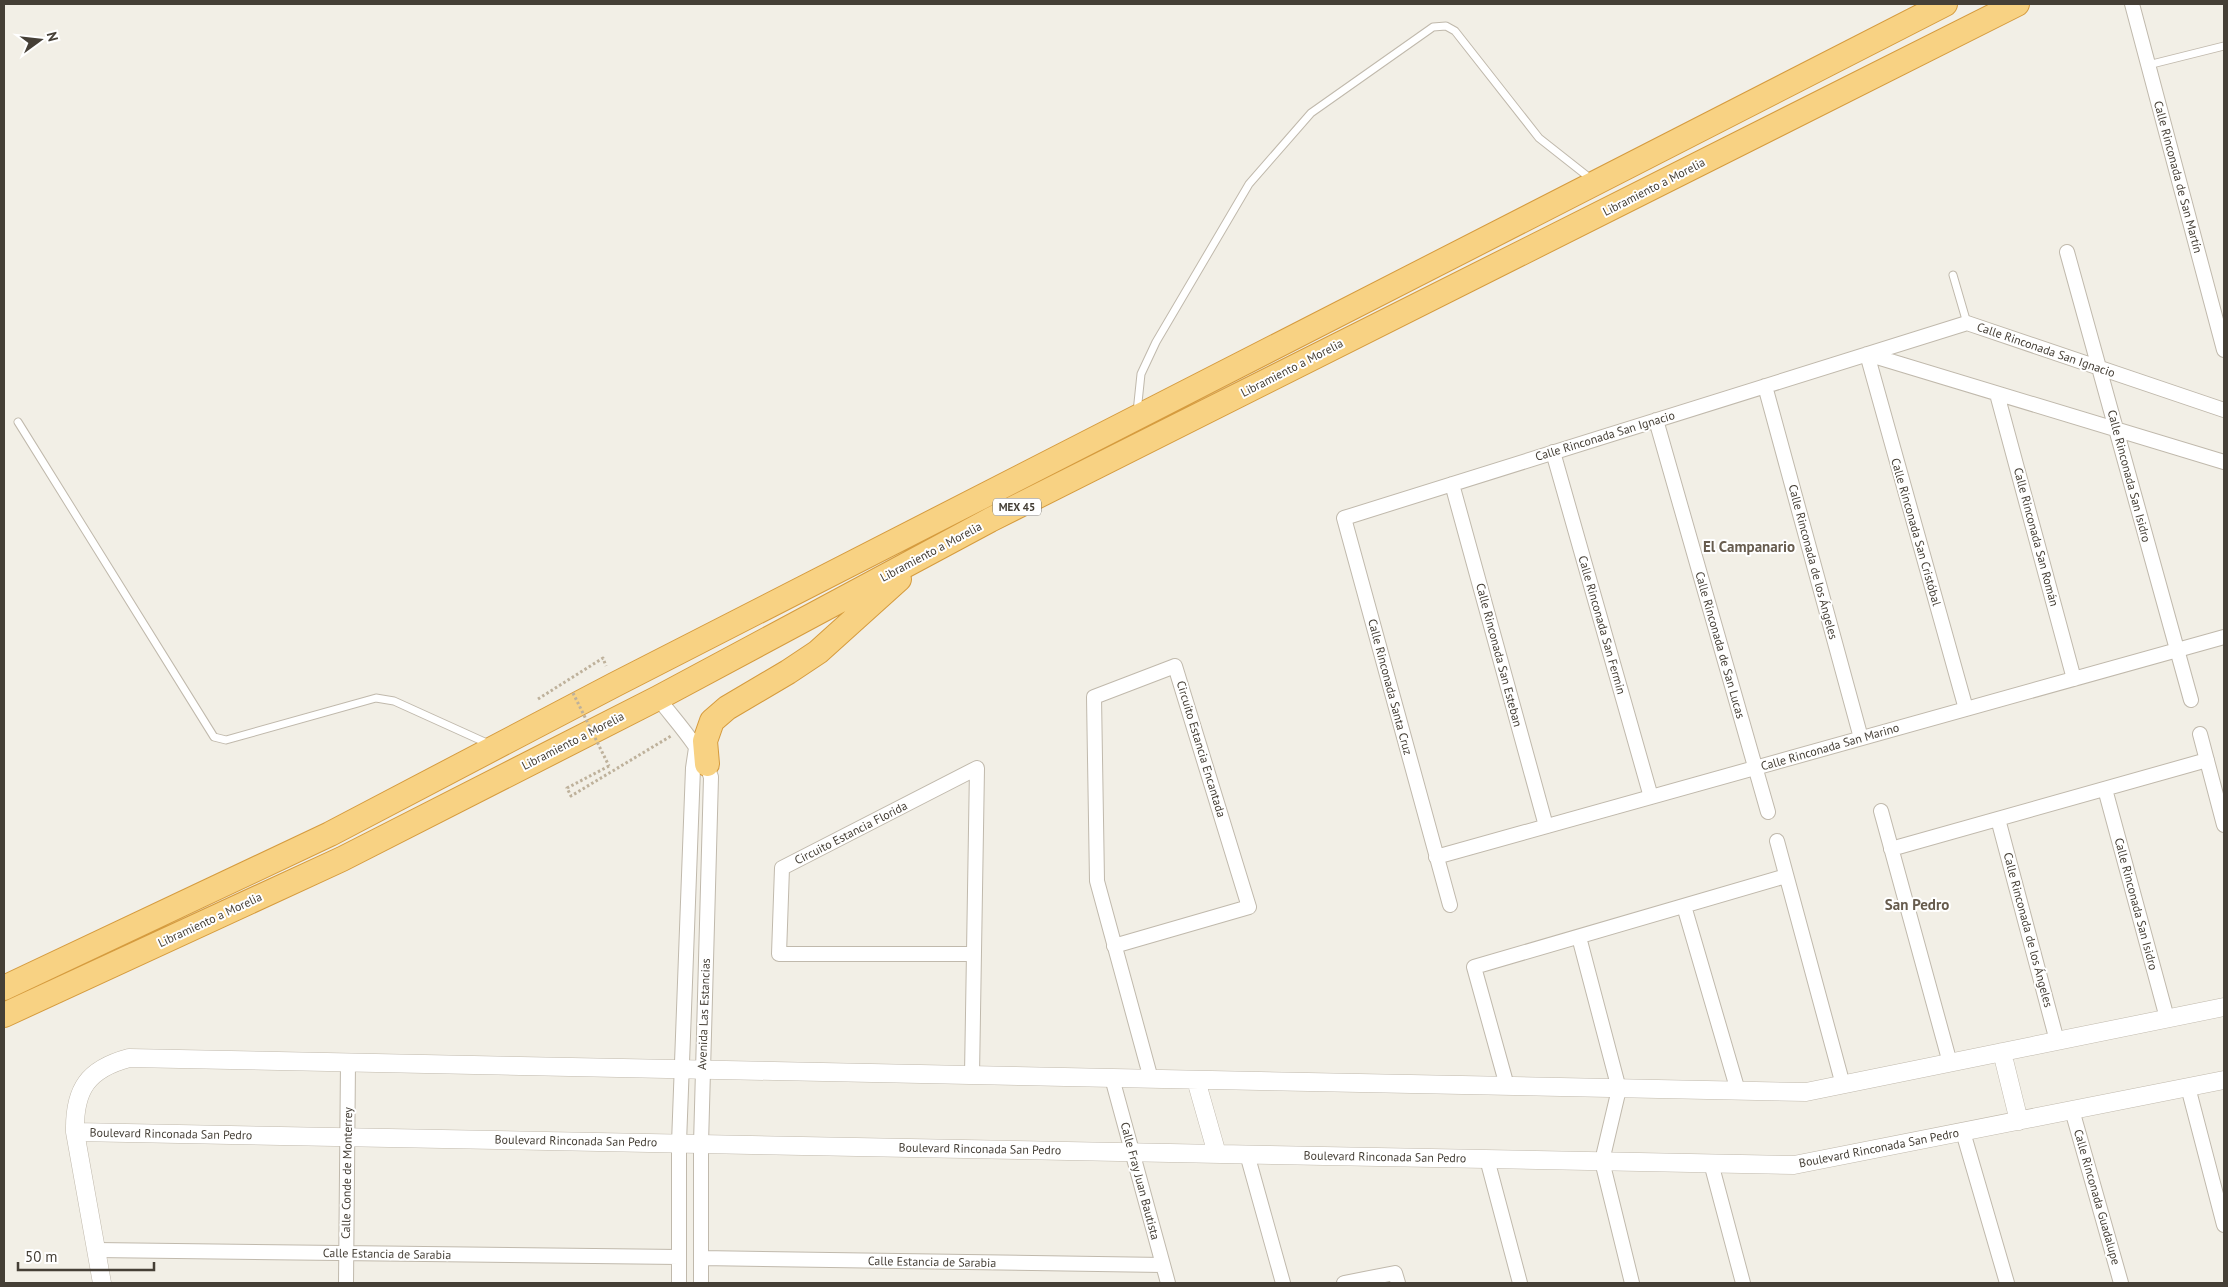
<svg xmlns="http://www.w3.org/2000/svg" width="2228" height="1287" viewBox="0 0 2228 1287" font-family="'PT Sans',sans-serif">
<rect width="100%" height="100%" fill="#f2efe6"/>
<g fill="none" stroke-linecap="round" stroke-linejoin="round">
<defs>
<path id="service" d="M2148,65L2224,46
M1953,275L1967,323
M1137,412L1141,374L1156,342L1249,184L1311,113L1433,27L1446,26L1455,31L1539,138L1591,179
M18,422L214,737L226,740L376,698L394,701L489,744"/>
<path id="minor" d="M2132,4L2224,350
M2067,252L2191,700
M1867,354L2224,462
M1867,354L1966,709
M1765,386L1861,738
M1997,394L2074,679
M1656,420L1768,812
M1553,452L1651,797
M1452,484L1546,826
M658,698C677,723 701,747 711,777L701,1144V1283
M2200,734L2224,825
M2105,789L2167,1018
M1881,811L1950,1063
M1998,819L2057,1041
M1777,841L1843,1085
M1891,849L2207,760
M1436,857L2224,637
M1450,905L1344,518L1967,323L2224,410
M1684,906L1738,1091
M1579,937L1619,1089L1602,1161L1632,1283
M1114,946L1249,907L1175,666L1094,697L1097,881L1151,1079
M972,1075L977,768L782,868L779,954H974
M1112,1078L1168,1283
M1507,1086L1474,967L1786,876
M2188,1087L2224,1225
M2072,1110L2121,1283
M1963,1132L2007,1283
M1247,1154L1283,1283
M1487,1159L1520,1283
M1711,1163L1743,1283
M96,1250L679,1257
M701,1258L1163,1265
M346,1283L348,1062
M679,1283V1143L693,768L696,748
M1344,1283L1395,1273L1398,1283"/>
<path id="tertiary" d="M2002,1052L2019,1121
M1196,1080L1217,1154
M75,1132L1794,1165L2224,1080
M102,1283L75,1132C74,1089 88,1069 129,1058L1806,1092L2224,1007"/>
<path id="trunk" d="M707,764L705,741L712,721L727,708L788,672L818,652L899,579
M4,988L330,834L614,685L1945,4
M4,1015L342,859L658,698L990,520L2017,4"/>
</defs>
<use href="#service" stroke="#c0b9ac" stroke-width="9"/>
<use href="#minor" stroke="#c0b9ac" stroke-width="16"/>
<use href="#tertiary" stroke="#c0b9ac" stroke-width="19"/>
<use href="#trunk" stroke="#d59b3e" stroke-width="26"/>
<path stroke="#beb19b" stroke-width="3" stroke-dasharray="2.5 2.5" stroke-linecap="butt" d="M538,699L603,658L606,666
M609,766L567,788L571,796L671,736"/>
<use href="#service" stroke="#fff" stroke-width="7"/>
<use href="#minor" stroke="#fff" stroke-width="14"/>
<use href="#tertiary" stroke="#fff" stroke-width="18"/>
<use href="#trunk" stroke="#f8d283" stroke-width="24"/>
<path stroke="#beb19b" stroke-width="3" stroke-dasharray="2.5 2.5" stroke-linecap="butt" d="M573,693L609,766"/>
</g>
<g text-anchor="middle" stroke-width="4" stroke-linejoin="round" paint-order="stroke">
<rect fill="#fff" stroke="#7d7972" stroke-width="1" x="993" y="498.5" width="48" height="17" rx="4"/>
<g font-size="11" font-weight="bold" fill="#453f36">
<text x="1017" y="511">MEX 45</text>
</g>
<g font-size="12" fill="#453f36" stroke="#fff">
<text transform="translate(2178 177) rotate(75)" y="4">Calle Rinconada de San Martín</text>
<text transform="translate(1654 187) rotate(-27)" y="4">Libramiento a Morelia</text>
<text transform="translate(2046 350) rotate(19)" y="4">Calle Rinconada San Ignacio</text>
<text transform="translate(1292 368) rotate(-27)" y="4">Libramiento a Morelia</text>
<text transform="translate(1605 436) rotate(-17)" y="4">Calle Rinconada San Ignacio</text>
<text transform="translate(2129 476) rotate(75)" y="4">Calle Rinconada San Isidro</text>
<text transform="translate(1916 532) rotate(74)" y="4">Calle Rinconada San Cristóbal</text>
<text transform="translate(2036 537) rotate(75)" y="4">Calle Rinconada San Román</text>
<text transform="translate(931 552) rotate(-28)" y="4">Libramiento a Morelia</text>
<text transform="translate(1813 562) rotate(75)" y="4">Calle Rinconada de los Ángeles</text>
<text transform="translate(1602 625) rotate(74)" y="4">Calle Rinconada San Fermin</text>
<text transform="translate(1720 645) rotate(74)" y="4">Calle Rinconada de San Lucas</text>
<text transform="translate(1499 655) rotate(75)" y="4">Calle Rinconada San Esteban</text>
<text transform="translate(1390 687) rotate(75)" y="4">Calle Rinconada Santa Cruz</text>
<text transform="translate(573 741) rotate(-27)" y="4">Libramiento a Morelia</text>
<text transform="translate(1830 747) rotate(-16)" y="4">Calle Rinconada San Marino</text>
<text transform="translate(1201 749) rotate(73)" y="4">Circuito Estancia Encantada</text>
<text transform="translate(851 833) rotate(-27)" y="4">Circuito Estancia Florida</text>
<text transform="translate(2136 904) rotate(75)" y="4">Calle Rinconada San Isidro</text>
<text transform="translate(210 920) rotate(-25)" y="4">Libramiento a Morelia</text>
<text transform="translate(2028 930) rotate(75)" y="4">Calle Rinconada de los Ángeles</text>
<text transform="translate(704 1014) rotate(-88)" y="4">Avenida Las Estancias</text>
<text transform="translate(171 1134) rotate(1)" y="4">Boulevard Rinconada San Pedro</text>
<text transform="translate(576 1141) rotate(1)" y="4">Boulevard Rinconada San Pedro</text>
<text transform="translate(1879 1148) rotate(-11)" y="4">Boulevard Rinconada San Pedro</text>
<text transform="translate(980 1149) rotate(1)" y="4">Boulevard Rinconada San Pedro</text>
<text transform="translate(1385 1157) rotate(1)" y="4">Boulevard Rinconada San Pedro</text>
<text transform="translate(347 1173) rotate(-89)" y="4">Calle Conde de Monterrey</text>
<text transform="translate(1140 1181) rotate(75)" y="4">Calle Fray Juan Bautista</text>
<text transform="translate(2097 1197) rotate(74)" y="4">Calle Rinconada Guadalupe</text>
<text transform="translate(387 1254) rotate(1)" y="4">Calle Estancia de Sarabia</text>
<text transform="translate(932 1262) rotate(1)" y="4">Calle Estancia de Sarabia</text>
</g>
<g font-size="15" font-weight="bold" fill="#675c4e" stroke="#fff">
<text x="1749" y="552">El Campanario</text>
<text x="1917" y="910">San Pedro</text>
</g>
</g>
<rect width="2228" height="1287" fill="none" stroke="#453f36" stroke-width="10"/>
<g transform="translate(40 40) rotate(75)" stroke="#ffffff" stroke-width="4" paint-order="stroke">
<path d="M0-4L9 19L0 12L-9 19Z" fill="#453f36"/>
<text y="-8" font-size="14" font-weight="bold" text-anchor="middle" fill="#453f36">N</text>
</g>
<path d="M18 1262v8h136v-8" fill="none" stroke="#453f36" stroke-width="2.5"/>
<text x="25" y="1262" font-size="15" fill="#453f36" stroke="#ffffff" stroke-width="4" paint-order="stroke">50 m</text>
</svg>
